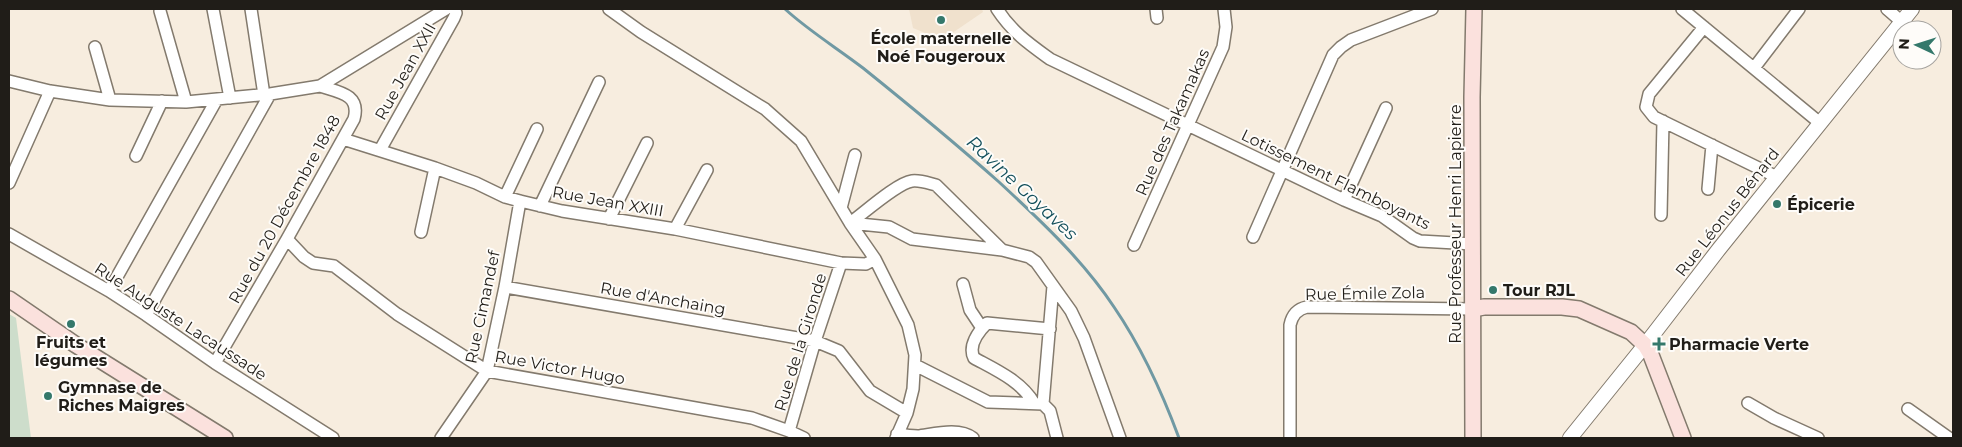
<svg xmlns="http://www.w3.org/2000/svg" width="1962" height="447" viewBox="0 0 1962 447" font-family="Montserrat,sans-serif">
<rect width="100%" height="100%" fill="#f7eddf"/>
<path fill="#f0e1cd" d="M909,9H982L983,12L942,40L913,28Z"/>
<path fill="#cdddcb" d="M9,314L16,318L31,438H9Z"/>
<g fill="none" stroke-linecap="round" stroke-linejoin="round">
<path stroke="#7099a3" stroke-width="3" d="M785,9C809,31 837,48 863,68C909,105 955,143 999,182C1040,220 1083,260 1114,307C1142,348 1162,392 1179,438"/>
<defs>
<path id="minor" d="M213,9L230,98
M251,9L264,95
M609,9L641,32L765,109L801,141L850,223L875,259L908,325L915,355L913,389L907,413L896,438
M997,9C1012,32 1028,43 1050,59L1344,200L1382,216L1413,238L1420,241L1473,244
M1156,9L1157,18
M1682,9L1820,123
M1887,9L1902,22
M160,11L186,102
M1704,27L1649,94L1646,107L1654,117L1777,177
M95,47L110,100
M1754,68L1799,9
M9,81L50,91L110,100L186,102L270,94L320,86L446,9
M343,139L435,168L476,183L505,197L520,201L562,211L675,229L841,263L866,264L875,259
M380,150L454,18L456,13L454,9
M136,156L162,101
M9,183L50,91
M1708,189L1712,145
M505,197L537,129
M1344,200L1386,108
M540,206L599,82
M841,208L855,155
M1661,215L1663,121
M609,219L647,143
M850,223C864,213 897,183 912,181C920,180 928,183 936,185L1002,250L1029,257L1036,262L1071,311L1084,338L1120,438
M850,223L889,227L912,239L1002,250
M675,229L707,170
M421,232L435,168
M9,234L109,291L146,315L215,363L333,438
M1253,237L1333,55L1341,47L1351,40L1432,9
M287,239L304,257L313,263L334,266L397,314L487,371L752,418L789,431L804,438
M1134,245L1223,47L1226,27L1224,9
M963,284L970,310L982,328
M505,287L815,341L839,351L870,391L907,413
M109,291L217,99
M146,315L270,94
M215,363L287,239L354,119C361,94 338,92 320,86
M915,365L988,402L1043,404L1050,411L1057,438
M1034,403C1021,381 996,370 974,358C968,346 978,332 987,323L1050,329
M1748,403L1774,418L1818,438
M1043,404L1053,286
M1908,409L1949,438
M789,431L815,341L841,263
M897,434C904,435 911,436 918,436C934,434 959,427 973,438
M441,438L487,371L505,287L520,201
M1290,438V325C1292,315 1297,309 1307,307L1473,309"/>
<path id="tertiary" d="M1570,438L1645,345L1719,249L1912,9"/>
<path id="secondary" d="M9,299L76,345L225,438
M1473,309L1484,307H1562L1579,309L1631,332L1645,345L1651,355L1683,438
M1473,438L1472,97L1474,9"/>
</defs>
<use href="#minor" stroke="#837a6d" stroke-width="14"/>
<use href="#tertiary" stroke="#837a6d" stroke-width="16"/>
<use href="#secondary" stroke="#837a6d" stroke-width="18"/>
<use href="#minor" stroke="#fff" stroke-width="11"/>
<use href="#tertiary" stroke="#fff" stroke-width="14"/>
<use href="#secondary" stroke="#fbe1dd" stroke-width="15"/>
</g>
<g fill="#34786b" stroke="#fefcf9" stroke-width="2">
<circle cx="941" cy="20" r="5"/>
<circle cx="1777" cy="204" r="5"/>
<circle cx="1493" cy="290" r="5"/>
<circle cx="71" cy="324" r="5"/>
<path d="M1656.5 336.5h5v5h5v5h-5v5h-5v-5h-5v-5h5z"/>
<circle cx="48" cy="396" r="5"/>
</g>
<g text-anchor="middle" stroke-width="4" stroke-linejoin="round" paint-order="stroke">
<g font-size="16" font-weight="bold" fill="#201d18" stroke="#fefcf9" text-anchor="start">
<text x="941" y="44" text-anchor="middle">École maternelle<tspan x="941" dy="18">Noé Fougeroux</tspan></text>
<text x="1787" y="210">Épicerie</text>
<text x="1503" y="296">Tour RJL</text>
<text x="71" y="348" text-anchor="middle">Fruits et<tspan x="71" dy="18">légumes</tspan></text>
<text x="1669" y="350">Pharmacie Verte</text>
<text x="58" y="393">Gymnase de<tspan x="58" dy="18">Riches Maigres</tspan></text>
</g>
<g font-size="16" fill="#201d18" stroke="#fefcf9">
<text transform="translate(405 71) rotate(-61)" y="6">Rue Jean XXII</text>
<text transform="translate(1172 122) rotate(-66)" y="6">Rue des Takamakas</text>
<text transform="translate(1336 179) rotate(26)" y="6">Lotissement Flamboyants</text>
<text transform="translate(608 201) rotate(10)" y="6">Rue Jean XXIII</text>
<text transform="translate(284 209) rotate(-61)" y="6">Rue du 20 Décembre 1848</text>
<text transform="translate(1727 212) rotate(-52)" y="6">Rue Léonus Bénard</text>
<text transform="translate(1455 224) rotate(-90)" y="6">Rue Professeur Henri Lapierre</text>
<text transform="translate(1365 293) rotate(-1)" y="6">Rue Émile Zola</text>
<text transform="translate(663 298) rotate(10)" y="6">Rue d'Anchaing</text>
<text transform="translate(482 307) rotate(-78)" y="6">Rue Cimandef</text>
<text transform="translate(181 321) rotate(33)" y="6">Rue Auguste Lacaussade</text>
<text transform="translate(800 342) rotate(-73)" y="6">Rue de la Gironde</text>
<text transform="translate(560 367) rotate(10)" y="6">Rue Victor Hugo</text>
</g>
<g font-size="18" font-style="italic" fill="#124f5b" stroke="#fefcf9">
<text transform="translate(1022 188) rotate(43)" y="6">Ravine Goyaves</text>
</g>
</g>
<rect width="1962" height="447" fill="none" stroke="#201d18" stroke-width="20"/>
<g transform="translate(1917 45) rotate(274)"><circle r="24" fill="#fefcf9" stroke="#a5a39f"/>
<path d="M0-4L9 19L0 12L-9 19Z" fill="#34786b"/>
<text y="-8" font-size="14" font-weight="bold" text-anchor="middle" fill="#201d18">N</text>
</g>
</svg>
